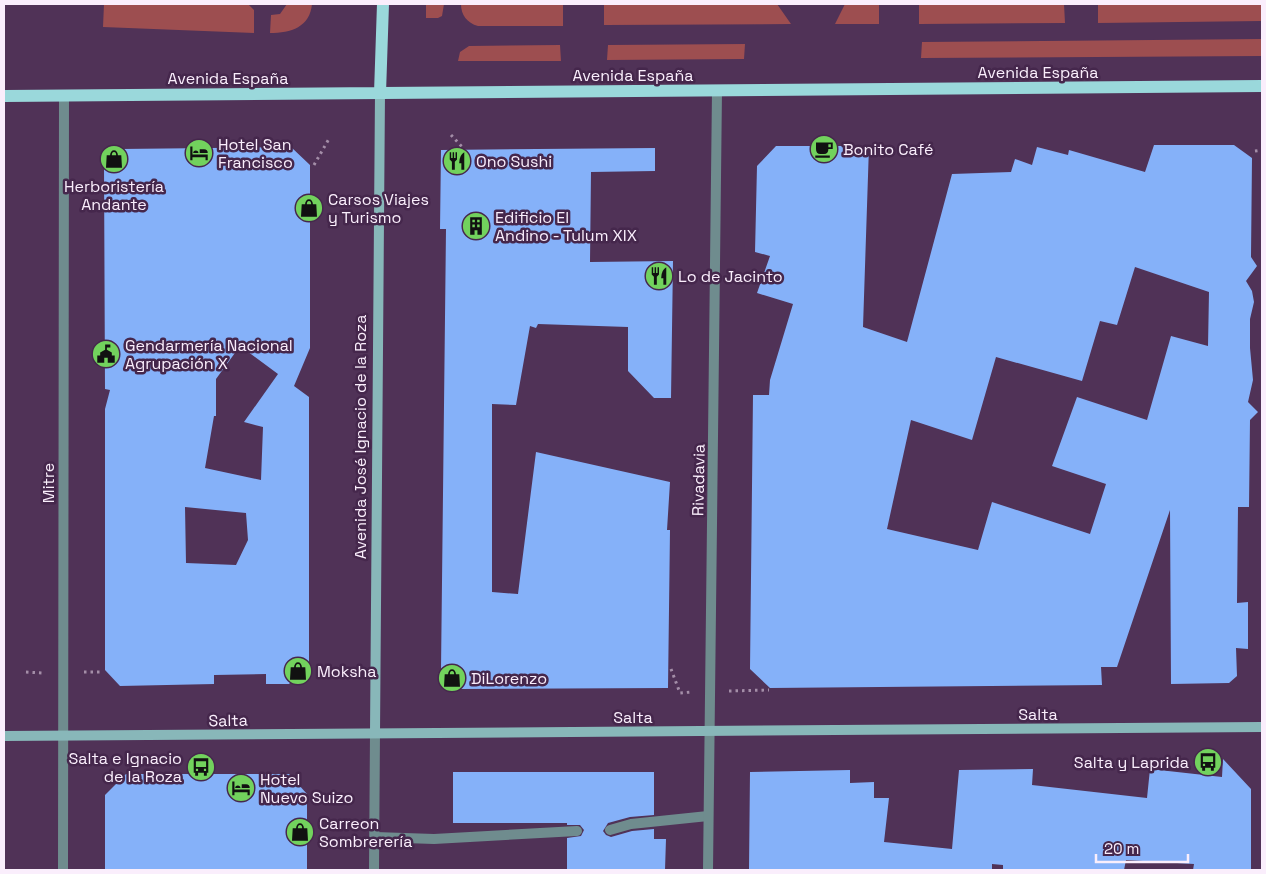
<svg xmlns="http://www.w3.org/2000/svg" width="1266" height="874" viewBox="0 0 1266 874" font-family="'Space Grotesk',sans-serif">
<rect width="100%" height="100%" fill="#503257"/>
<path fill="#9d4e50" d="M104,4H248L254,10V33L103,27Z
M287,4H312C310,27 291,33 270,33L271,15L280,14Z
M426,4H444L442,16L438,18H426Z
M461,4H563V26H478C467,23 461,15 461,4Z
M604,4H777L791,24L604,25Z
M845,4H879V24H835Z
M919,4H1064L1065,23L919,24Z
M1098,4H1262V21L1098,23Z
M1262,39V56L921,58L922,42Z
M745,44L744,59L607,60L608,45Z
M560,45L561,61H458L460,52L469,46Z"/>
<path fill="#85b1f9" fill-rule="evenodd" d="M1154,145H1234L1252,158L1251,257L1257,266L1246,281L1252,291L1254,302L1250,319V348L1253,380L1248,402L1258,412L1250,420L1249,507H1238L1237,603L1248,602V649L1236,648L1237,676L1229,683L1171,684L1170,510L1117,667H1101L1102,685L770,688L750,669L753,395H769L770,380L793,304L757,293L770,256L755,252L757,166L776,146H869L863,327L907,342L952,174L1011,172L1015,159L1032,165L1037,147L1068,155L1069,150L1145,172ZM1135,267L1209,292L1208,346L1171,336L1147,420L1077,397L1052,466L1106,484L1090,534L992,502L978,550L887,529L911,420L972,440L996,357L1082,381L1100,321L1117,325Z
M291,147L310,165V348L294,386L309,397V663L289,684H266V674L214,675V684L120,686L105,670V409L110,390L105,389L104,165L120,149ZM240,346L278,374L244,422L263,427L261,480L205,468L214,416H216V379ZM185,507L246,513L248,540L236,565L186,563Z
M655,148V171L591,172L590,262L673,261L671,398H654L628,371V327L538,324L536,328L530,326L516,405L492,404V592L518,594L536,452L670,482L667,530H670L668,688L459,689L441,670L446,229H440L441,150Z
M1223,759L1251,789V870H1193L1194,864L1126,860L1124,870H1003V865L992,864V870H749L750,772L850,770V783L874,782V798H889L884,842L952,849L959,770L1033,769L1032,785L1147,798L1150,769L1222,777Z
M453,772H654V815L630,817L608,823L603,831L606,835L611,837L632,831L654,829V839H666L665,870H567V838L581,836L584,830L580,825H567V823H453Z
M126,774H289L307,794V870H105V795Z"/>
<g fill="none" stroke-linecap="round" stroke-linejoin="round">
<path stroke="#a48ea8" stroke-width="3" stroke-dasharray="2.5 4" stroke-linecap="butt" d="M451,135L464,149
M1255,151L1262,150
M314,165L330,137
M671,669L680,693L691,692
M26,672L43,673
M84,672H103
M729,691L769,690"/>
<path stroke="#6f8c8e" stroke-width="10" d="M610,830L631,824L708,816
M375,837L434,839L577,831"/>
<path stroke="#6f8c8e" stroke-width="10" d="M63,870L64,96
M708,870L717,91"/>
<path stroke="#6f8c8e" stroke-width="10" d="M374,870L375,733"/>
<path stroke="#88b7b9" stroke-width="10" d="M375,733L380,93
M4,736L1262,727"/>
<path stroke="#9ad8db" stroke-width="12" d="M380,93L383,4
M4,96L1262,86"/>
</g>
<defs>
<symbol id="cafe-disc" viewBox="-11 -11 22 22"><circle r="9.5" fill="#72d25d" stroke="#45274c"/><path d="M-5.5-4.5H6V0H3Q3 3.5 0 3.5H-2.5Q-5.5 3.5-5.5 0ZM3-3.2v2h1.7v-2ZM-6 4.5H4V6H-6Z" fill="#111"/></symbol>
<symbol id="hotel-disc" viewBox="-11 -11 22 22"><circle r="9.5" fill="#72d25d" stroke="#45274c"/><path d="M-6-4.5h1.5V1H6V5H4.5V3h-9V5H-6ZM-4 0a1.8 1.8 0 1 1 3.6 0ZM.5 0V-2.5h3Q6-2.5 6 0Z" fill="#111"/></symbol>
<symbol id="shop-disc" viewBox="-11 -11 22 22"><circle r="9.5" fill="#72d25d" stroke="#45274c"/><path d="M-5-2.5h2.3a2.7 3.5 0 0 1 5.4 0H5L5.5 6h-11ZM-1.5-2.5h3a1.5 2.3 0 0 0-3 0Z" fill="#111"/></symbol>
<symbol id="restaurant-disc" viewBox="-11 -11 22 22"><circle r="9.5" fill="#72d25d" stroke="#45274c"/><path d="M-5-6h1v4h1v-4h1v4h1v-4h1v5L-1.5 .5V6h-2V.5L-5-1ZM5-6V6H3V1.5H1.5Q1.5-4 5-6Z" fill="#111"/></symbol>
<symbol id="building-disc" viewBox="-11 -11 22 22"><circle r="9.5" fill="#72d25d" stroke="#45274c"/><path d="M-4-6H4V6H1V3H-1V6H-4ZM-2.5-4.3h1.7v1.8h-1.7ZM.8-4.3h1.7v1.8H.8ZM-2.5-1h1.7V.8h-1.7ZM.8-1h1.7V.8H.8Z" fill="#111"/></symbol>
<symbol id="civic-disc" viewBox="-11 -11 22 22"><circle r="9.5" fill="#72d25d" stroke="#45274c"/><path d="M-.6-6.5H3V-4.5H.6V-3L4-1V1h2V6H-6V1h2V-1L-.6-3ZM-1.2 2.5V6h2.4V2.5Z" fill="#111"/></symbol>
<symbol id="bus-disc" viewBox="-11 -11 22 22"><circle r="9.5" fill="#72d25d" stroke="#45274c"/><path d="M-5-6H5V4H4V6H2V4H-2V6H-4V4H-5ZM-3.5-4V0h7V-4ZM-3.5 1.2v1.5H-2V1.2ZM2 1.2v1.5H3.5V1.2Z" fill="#111"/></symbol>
</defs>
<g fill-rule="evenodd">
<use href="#cafe-disc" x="808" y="133" width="32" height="32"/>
<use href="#hotel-disc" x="183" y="137" width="32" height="32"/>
<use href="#shop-disc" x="98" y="143" width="32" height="32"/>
<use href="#restaurant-disc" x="441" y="145" width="32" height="32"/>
<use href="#shop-disc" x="293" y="192" width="32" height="32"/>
<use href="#building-disc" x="460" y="210" width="32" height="32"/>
<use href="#restaurant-disc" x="643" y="260" width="32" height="32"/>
<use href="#civic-disc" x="90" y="338" width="32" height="32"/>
<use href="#shop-disc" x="282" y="655" width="32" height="32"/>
<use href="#shop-disc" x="436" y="662" width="32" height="32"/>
<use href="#bus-disc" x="1192" y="746" width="32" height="32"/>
<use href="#bus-disc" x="185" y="751" width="32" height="32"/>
<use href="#hotel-disc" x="225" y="772" width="32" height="32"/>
<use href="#shop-disc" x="284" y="816" width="32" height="32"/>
</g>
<g text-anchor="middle" stroke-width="5" stroke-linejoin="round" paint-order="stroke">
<g font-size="16" fill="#faeefc" stroke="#45274c">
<text x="1038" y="78">Avenida España</text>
<text x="633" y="81">Avenida España</text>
<text x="228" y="84">Avenida España</text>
<text transform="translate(360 437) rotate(-90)" y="6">Avenida José Ignacio de la Roza</text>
<text transform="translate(698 480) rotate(-89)" y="6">Rivadavia</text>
<text transform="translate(48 483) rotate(-90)" y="6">Mitre</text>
<text x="1038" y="720">Salta</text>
<text x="633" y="723">Salta</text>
<text transform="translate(228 720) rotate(-1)" y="6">Salta</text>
</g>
<g font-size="16" fill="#faeefc" stroke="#45274c" text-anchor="start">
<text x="218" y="150">Hotel San<tspan x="218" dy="18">Francisco</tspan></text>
<text x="843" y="155">Bonito Café</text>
<text x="476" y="167">Ono Sushi</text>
<text x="114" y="192" text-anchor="middle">Herboristería<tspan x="114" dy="18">Andante</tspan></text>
<text x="328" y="205">Carsos Viajes<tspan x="328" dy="18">y Turismo</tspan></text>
<text x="495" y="223">Edificio El<tspan x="495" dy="18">Andino - Tulum XIX</tspan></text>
<text x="678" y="282">Lo de Jacinto</text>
<text x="125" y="351">Gendarmería Nacional<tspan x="125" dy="18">Agrupación X</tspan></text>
<text x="317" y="677">Moksha</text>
<text x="471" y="684">DiLorenzo</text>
<text x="182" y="764" text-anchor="end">Salta e Ignacio<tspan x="182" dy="18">de la Roza</tspan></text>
<text x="1189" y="768" text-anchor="end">Salta y Laprida</text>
<text x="260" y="785">Hotel<tspan x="260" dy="18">Nuevo Suizo</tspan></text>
<text x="319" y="829">Carreon<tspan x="319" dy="18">Sombrerería</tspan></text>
</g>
</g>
<rect width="1266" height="874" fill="none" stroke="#faeefc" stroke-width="10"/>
<path d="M1096 854v8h92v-8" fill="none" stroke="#faeefc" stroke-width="2.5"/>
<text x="1104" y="854" font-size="15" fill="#faeefc" stroke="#45274c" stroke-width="4" paint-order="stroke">20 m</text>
</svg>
